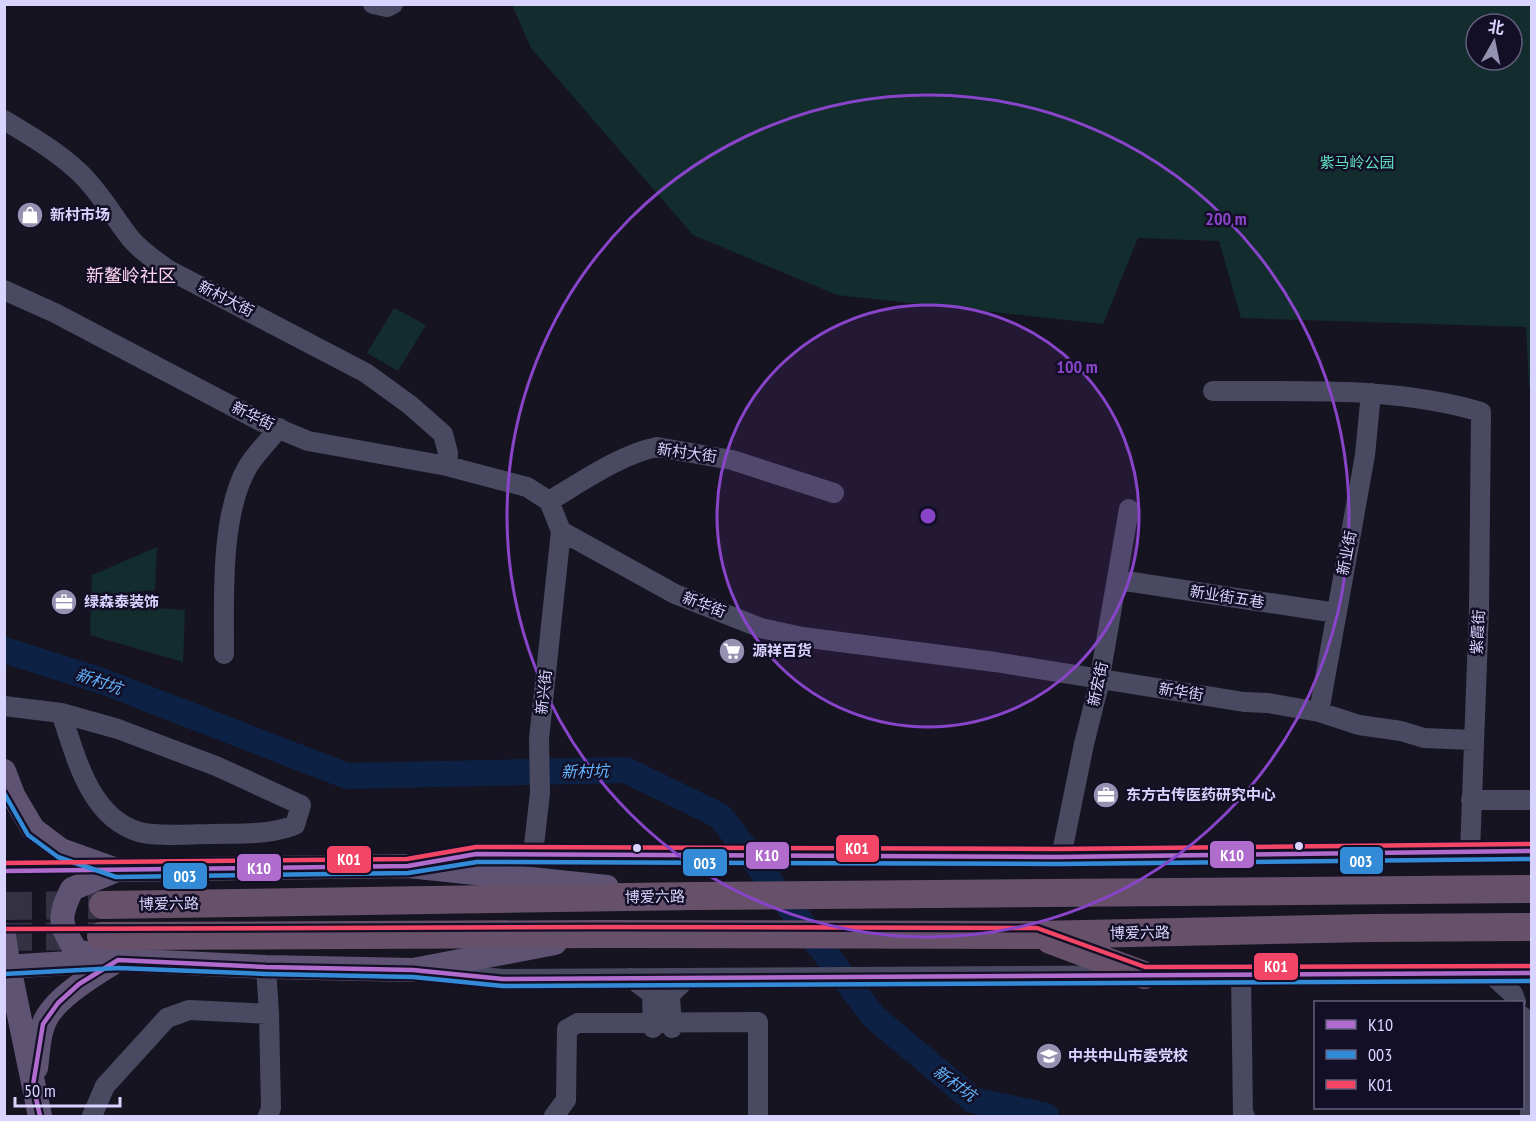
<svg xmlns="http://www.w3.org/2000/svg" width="1536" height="1121" viewBox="0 0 1536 1121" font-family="'PT Sans Narrow','Noto Sans SC',sans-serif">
<rect width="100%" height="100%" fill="#161421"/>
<path fill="#132c2d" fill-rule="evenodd" d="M512,5H1531V387H1529L1526,327L1241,318L1219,241L1138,238L1103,324L837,295L693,235L531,48ZM1476,24H1512V60H1476Z
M394,308L426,325L398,371L367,353Z
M157,547L155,590L91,596L92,575Z
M91,604L185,610L183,662L90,635Z"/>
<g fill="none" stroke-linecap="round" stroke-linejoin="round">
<path stroke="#0d2144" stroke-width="26" d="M4,650L102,681L347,776L626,770L720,816L874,1017L973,1100L1046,1116"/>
<path stroke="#333142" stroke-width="28" stroke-dasharray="28 14" stroke-linecap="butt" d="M4,906L103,905
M4,937L101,936"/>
<path stroke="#4a4962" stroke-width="20" d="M373,4L387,7L393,4
M4,120C31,136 58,152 80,173C101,193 114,218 131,239C141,251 155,260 167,269L366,373L410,405L443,434L448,453L447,466
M4,290L55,313L260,421L308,441L447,466L527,487L549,501L561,531L675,594L761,628L802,637L995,662L1244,702L1268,703L1319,712L1359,725L1401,731L1424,738L1473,740
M1213,391C1302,392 1394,386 1481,412L1479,609L1470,852
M549,501C580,483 621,454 657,447L732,460L834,493
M1119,580L1336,613
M224,654C224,600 220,516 247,468C255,454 269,441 279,428
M4,706L61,713L118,729L216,766L301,805L295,825C267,836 238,833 209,834C190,834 157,837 139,832C89,817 76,756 61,713
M1319,712L1365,455L1371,393
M1471,800H1532
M533,854L540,793L539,739L561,531
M1061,857L1084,744L1098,688L1129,509
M425,863L476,854L1057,857L1532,851
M266,967L269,1014L271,1108L268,1116
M431,972L503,979L1532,973
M1490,973L1513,994L1516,1002
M1241,975L1243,1114L1245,1116
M631,978L652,994L653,1028
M1522,1016L1531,1035L1530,1116
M672,1028L670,995L687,978
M92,1116L105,1086L167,1018L189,1010L269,1014
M554,1116L566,1100L567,1029L578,1023L758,1022V1116"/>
<path stroke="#5e5373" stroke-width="24" d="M4,771L14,797L33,829L61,850L117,870L408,866L607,887
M4,936L9,967L40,1116
M103,957L76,951C59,923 58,918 72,889L117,870
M4,967L118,960L266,967L413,970L555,943
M36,1068C38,1055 38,1039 43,1026C50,1001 92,976 113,963"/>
<path stroke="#67516a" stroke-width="28" d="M103,905L695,896L1532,889
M101,936L602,934L1037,935L1371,928L1532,927
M1050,940L1144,975"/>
<defs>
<path id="bus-1" d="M4,871L408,866L476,854L1057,857L1532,851
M40,1116L33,1085L43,1024L58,1003L79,984L118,960L266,967L413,970L503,979L1532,973"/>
<path id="bus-2" d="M4,793L28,835L58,857L116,877L408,873L477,862L1057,864L1532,859
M4,974L118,968L266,974L413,977L503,986L1532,981"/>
<path id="bus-3" d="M4,863L407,859L476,847L1057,849L1532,844
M4,929L602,927L1037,928L1145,967L1532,966"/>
</defs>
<use href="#bus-1" stroke="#130f26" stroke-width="9"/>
<use href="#bus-2" stroke="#130f26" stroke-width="9"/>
<use href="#bus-3" stroke="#130f26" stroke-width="9"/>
<use href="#bus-1" stroke="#b06ccc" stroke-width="4.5"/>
<use href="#bus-2" stroke="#338bd7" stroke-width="4.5"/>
<use href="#bus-3" stroke="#f34667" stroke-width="4.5"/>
</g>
<circle cx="928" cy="516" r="211" fill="#8945c9" fill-opacity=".12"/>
<g fill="none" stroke="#8945c9" stroke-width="3">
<circle cx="928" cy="516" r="211"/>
<circle cx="928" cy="516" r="421"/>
</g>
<defs>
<symbol id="shop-disc" viewBox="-11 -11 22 22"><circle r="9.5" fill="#9591b1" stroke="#130f26"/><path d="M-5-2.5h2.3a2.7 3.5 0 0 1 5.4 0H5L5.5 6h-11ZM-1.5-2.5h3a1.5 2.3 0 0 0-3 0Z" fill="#fff"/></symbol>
<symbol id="office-disc" viewBox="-11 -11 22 22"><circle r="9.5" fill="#9591b1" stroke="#130f26"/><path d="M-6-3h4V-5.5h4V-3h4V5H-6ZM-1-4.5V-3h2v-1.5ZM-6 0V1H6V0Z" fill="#fff"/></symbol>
<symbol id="supermarket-disc" viewBox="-11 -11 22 22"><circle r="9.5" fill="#9591b1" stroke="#130f26"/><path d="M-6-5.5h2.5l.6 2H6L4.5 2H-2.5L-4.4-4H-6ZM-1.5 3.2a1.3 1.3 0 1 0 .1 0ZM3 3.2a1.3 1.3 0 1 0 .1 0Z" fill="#fff"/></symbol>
<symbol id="school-disc" viewBox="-11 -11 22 22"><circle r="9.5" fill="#9591b1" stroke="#130f26"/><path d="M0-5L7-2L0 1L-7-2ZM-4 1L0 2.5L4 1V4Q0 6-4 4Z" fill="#fff"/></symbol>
</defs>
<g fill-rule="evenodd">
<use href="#shop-disc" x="15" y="200" width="30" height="30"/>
<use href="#office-disc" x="49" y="587" width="30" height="30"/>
<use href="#supermarket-disc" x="717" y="636" width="30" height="30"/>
<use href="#office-disc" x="1091" y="780" width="30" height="30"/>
<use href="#school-disc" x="1034" y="1041" width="30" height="30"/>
</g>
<g fill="#d9d4ff" stroke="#130f26" stroke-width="2">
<circle cx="1299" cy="846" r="5"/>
<circle cx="637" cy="848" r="5"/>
</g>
<g text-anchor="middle" stroke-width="5" stroke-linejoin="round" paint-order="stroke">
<g font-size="15" fill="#5fe0c0" stroke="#130f26">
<text x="1357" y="168">紫马岭公园</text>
</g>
<g font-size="15" font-weight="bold" fill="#d9d4ff" stroke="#130f26" text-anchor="start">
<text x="50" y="220">新村市场</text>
<text x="84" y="607">绿森泰装饰</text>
<text x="752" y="656">源祥百货</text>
<text x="1126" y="800">东方古传医药研究中心</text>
<text x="1068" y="1061">中共中山市委党校</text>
</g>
<g font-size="15" fill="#d9d4ff" stroke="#130f26">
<text transform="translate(226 299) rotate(27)" y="5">新村大街</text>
<text transform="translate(253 416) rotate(26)" y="5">新华街</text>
<text transform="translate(687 453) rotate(8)" y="5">新村大街</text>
<text transform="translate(1347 553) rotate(-79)" y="5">新业街</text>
<text transform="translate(1227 597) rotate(9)" y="5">新业街五巷</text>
<text transform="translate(704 605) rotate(21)" y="5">新华街</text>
<text transform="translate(1478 632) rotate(-87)" y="5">紫霞街</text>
<text transform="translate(1098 684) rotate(-78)" y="5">新宏街</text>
<text transform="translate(544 692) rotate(-84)" y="5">新兴街</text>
<text transform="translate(1181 692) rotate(9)" y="5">新华街</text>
<text transform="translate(655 897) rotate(-1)" y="5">博爱六路</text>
<text transform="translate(169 904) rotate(-1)" y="5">博爱六路</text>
<text transform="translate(1140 933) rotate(-1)" y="5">博爱六路</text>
</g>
<g font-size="16" font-style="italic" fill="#62b6ff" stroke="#130f26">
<text transform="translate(99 681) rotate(19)" y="6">新村坑</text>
<text transform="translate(585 771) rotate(-1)" y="6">新村坑</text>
<text transform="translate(955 1083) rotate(36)" y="6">新村坑</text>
</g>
<g font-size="18" fill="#ffd6f0" stroke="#130f26">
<text x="131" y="282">新鳌岭社区</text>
</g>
</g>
<circle cx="928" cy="516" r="9" fill="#8945c9" stroke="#130f26" stroke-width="3"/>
<g font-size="18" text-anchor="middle" font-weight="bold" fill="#8945c9" stroke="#130f26" stroke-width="5" stroke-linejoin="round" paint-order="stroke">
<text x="1226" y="225">200 m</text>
<text x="1077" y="373">100 m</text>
</g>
<g stroke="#130f26" stroke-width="2">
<rect x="835" y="834" width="45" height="29" rx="6" fill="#f34667"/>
<rect x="1209" y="840" width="46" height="29" rx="6" fill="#b06ccc"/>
<rect x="745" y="841" width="45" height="29" rx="6" fill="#b06ccc"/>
<rect x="326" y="845" width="46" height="29" rx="6" fill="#f34667"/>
<rect x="1339" y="846" width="45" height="29" rx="6" fill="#338bd7"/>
<rect x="682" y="848" width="46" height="29" rx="6" fill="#338bd7"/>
<rect x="236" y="853" width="46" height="29" rx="6" fill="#b06ccc"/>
<rect x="162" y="862" width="46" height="28" rx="6" fill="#338bd7"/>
<rect x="1253" y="952" width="46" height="29" rx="6" fill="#f34667"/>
</g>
<g font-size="16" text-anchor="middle" font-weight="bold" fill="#fff">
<text x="857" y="854">K01</text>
<text x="1232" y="861">K10</text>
<text x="767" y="861">K10</text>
<text x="349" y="865">K01</text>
<text x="1361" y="867">003</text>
<text x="705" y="869">003</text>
<text x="259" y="874">K10</text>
<text x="185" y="882">003</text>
<text x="1276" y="972">K01</text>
</g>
<rect width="1536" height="1121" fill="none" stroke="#d9d4ff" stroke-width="12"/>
<rect x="1314" y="1001" width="210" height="108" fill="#130f26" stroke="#625e7d" stroke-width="1.5"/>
<rect x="1326" y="1020" width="30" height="9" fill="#b06ccc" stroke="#625e7d" stroke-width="1.5"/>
<text x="1368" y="1031" font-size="18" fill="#d9d4ff">K10</text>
<rect x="1326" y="1050" width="30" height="9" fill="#338bd7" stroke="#625e7d" stroke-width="1.5"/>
<text x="1368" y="1061" font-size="18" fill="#d9d4ff">003</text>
<rect x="1326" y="1080" width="30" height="9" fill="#f34667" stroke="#625e7d" stroke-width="1.5"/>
<text x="1368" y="1091" font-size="18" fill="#d9d4ff">K01</text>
<g transform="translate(1494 42) rotate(9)"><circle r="28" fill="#130f26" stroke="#625e7d" stroke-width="1.5"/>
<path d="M0-4.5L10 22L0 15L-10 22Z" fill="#9591b1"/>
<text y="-9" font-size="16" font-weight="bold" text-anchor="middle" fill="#d9d4ff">北</text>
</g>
<path d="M15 1097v9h105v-9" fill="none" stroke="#d9d4ff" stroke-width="3"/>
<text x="24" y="1097" font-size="18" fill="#d9d4ff" stroke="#130f26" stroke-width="4.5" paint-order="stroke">50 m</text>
</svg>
